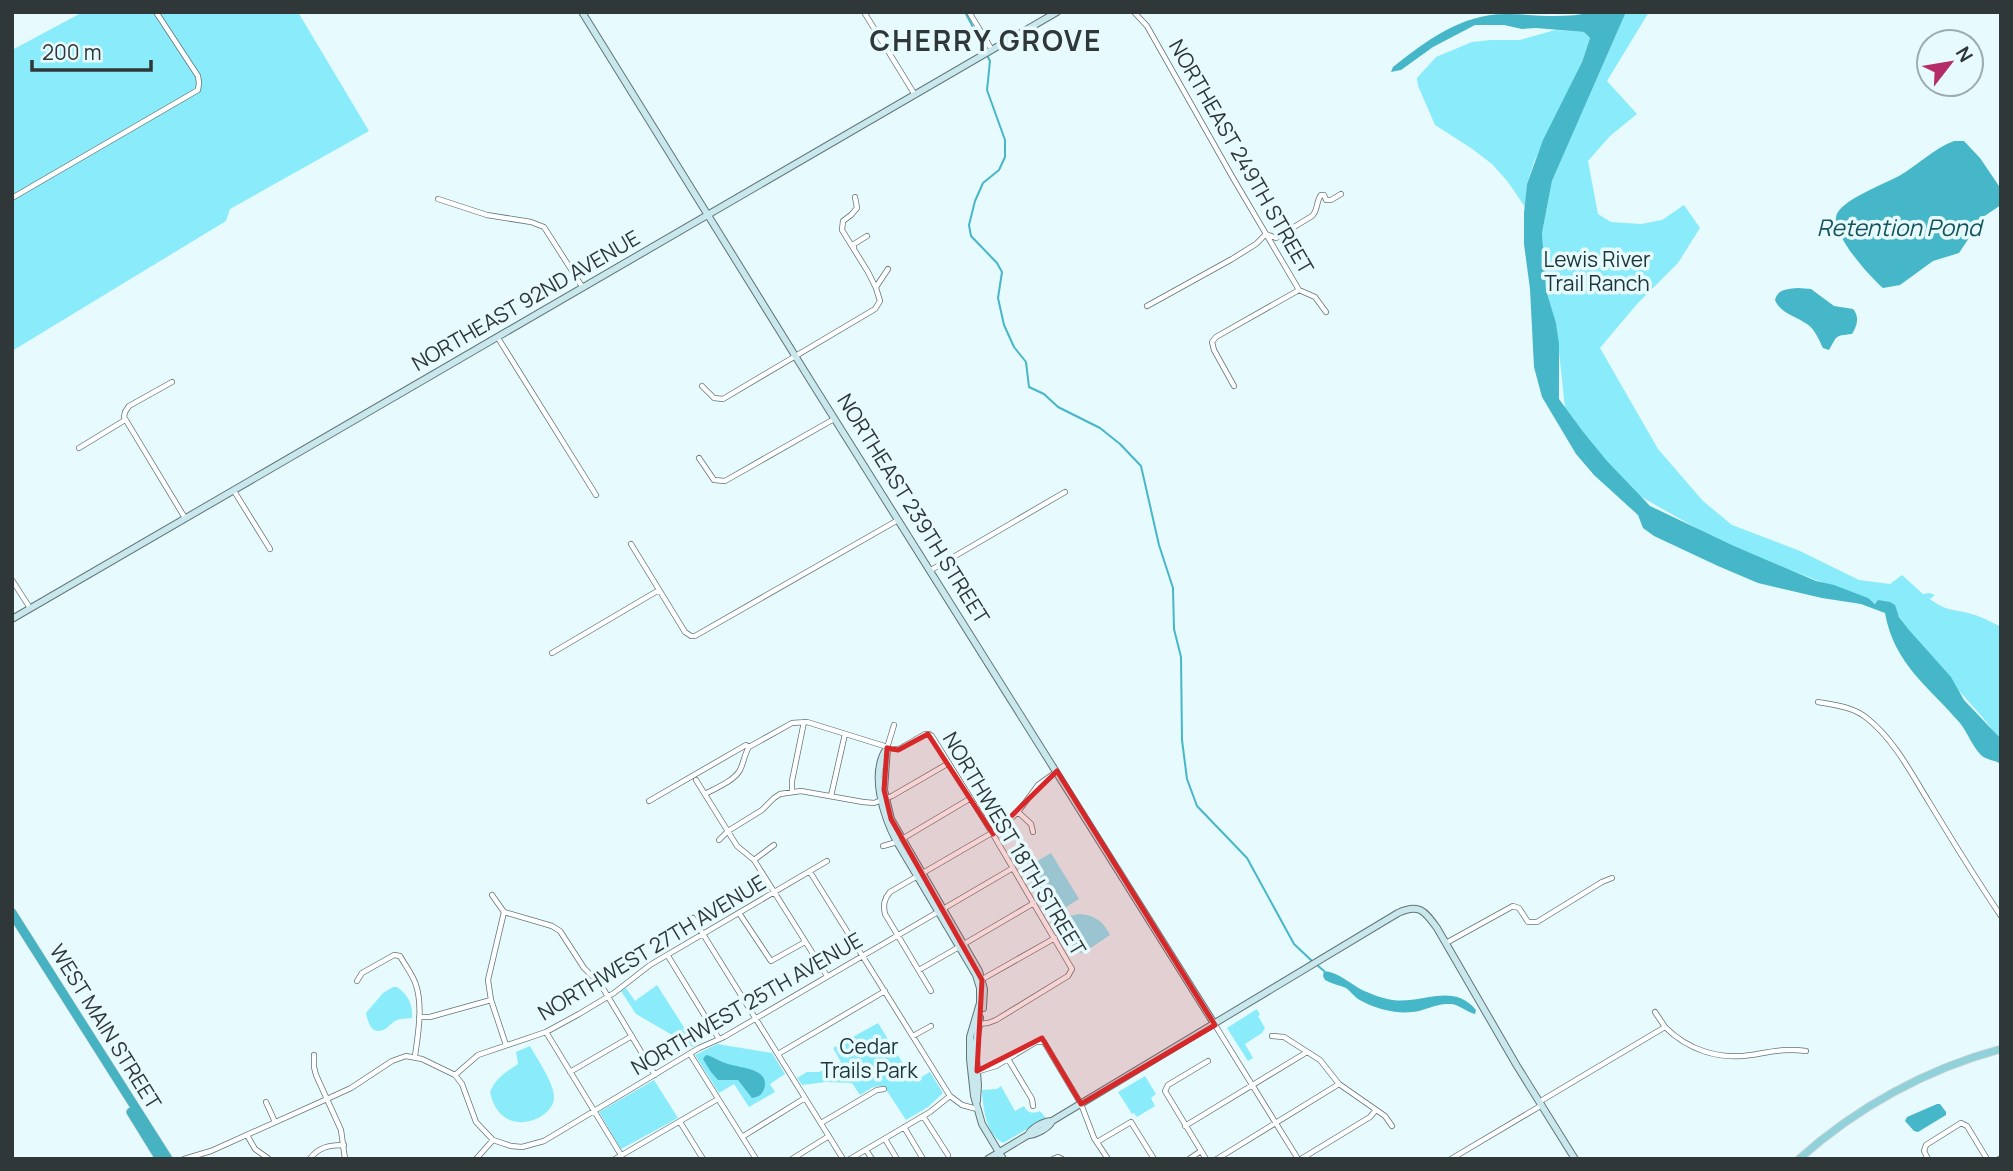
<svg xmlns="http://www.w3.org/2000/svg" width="2013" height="1171" viewBox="0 0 2013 1171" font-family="Manrope,sans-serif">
<rect width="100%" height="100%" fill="#e7fafd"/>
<path fill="#8aecfb" d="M83,12H298L369,131L230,209L226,221L12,351V50Z
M1626,12H1649L1607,81L1637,114L1610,136L1588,161L1598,214L1611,222L1641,224L1662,220L1684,205L1700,228L1678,263L1637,304L1600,348L1658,449L1703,501L1732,525L1800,551L1859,580L1890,584L1902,575L1923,594L1930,593L1935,595L1930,599C1944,610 1951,609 1968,613C1980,616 1990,621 2001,627V741L1984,719L1922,649L1889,602L1875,603L1736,549L1712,537L1638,495L1597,452L1565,408L1556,324L1546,290L1542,233L1552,181Z
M1555,30L1584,32L1590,38L1582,62L1534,162L1527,184L1525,207L1508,182L1492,164L1471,148L1435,125L1418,86L1417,78L1436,57L1472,42L1491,40H1520Z
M1051,853L1079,899L1052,916L1024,869Z
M1079,914C1095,915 1103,921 1110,935L1083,953L1077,952L1061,922L1070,916Z
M657,985L687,1032L693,1029L701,1042L693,1047L636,1014L621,991L626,988L635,1001Z
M393,987H397C408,995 413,1004 412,1018C406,1019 400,1018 395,1021C393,1022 387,1028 385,1029C372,1036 368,1023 366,1013L383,993Z
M1257,1009L1260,1015L1258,1016L1265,1028L1262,1033L1245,1044L1253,1058L1248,1061L1227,1028Z
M878,1023L914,1081L930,1072L943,1093L928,1107L906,1120L885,1088C877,1082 868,1091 860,1095L852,1083L826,1082L802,1085L797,1078L807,1072H819L841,1062L833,1048Z
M717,1044L772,1053L785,1074L770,1084L775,1092L749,1107L734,1084L719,1093L695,1055Z
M530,1046C537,1059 553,1081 554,1096C556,1120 500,1142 490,1092C496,1078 506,1072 518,1064L516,1052Z
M1145,1076L1156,1094L1151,1098L1155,1106L1137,1117L1134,1113L1132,1114L1118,1092Z
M654,1080L678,1118L621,1149L599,1112Z
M1001,1086L1015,1111L1024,1106C1027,1113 1033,1114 1040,1111L1046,1118L1003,1143C986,1134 983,1108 982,1090L997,1089Z"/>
<path fill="#46b7c8" d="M1592,12H1626L1552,181L1542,233L1546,290L1556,323L1559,344V399L1584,433L1607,461L1650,506L1734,546L1816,581L1834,585L1868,598L1875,604L1878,600L1890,602L1895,605L1899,617L1909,630L1951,677L1964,700L2001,739V764C1995,760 1986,760 1981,755C1972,746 1968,733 1960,723C1929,687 1894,664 1885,613L1861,604L1822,598L1758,583L1718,566L1654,536L1643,528L1638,515L1594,475L1576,454L1542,397L1534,367L1530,289L1524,244V213L1527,184L1543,140L1582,62L1590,38L1584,32L1536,28L1522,29L1504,25H1475L1433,47L1401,70L1391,72L1393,67C1427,40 1464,12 1510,14C1537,15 1565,19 1592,12Z
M1954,141H1964L1980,158L2001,189V205L1974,223L1970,228L1969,238L1959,253L1933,261L1900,285L1883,288C1870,277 1826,229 1838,212C1847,198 1884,184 1899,176C1918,165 1933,149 1954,141Z
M1798,288L1811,289L1834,306L1853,309C1860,317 1857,326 1852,334C1834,336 1838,335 1829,350L1823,348C1819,340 1815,329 1807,324C1796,316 1781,314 1775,300C1778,289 1787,289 1798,288Z
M1324,971C1340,973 1349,983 1362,990C1371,994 1384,999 1393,1000C1423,1004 1453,982 1476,1010L1475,1014C1466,1012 1459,1004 1450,1004C1436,1003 1425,1011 1412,1012C1395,1014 1373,1008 1358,999C1354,996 1350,991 1346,988C1339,985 1332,984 1325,980L1323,976Z
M707,1055C714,1057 720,1062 728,1064C739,1068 771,1068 764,1089C762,1095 758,1097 752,1098L738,1080H718L711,1072L703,1059L705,1056Z
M1937,1104H1940L1946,1112V1115L1918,1132L1914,1131L1905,1121L1907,1117Z"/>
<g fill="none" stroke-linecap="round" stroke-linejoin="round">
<path stroke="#46b7c8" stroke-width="2" d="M965,12L985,50
M987,55L990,61L987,90L1005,140V157L999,170L983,183L975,201L969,225L971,236L997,263L1002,272L998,298L1004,325L1014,347L1026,362L1029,387L1044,394L1058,407L1100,428L1120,444L1141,466L1159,545L1173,588L1174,629L1181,657L1182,740L1187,779L1197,806L1247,858L1294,944L1312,961
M1317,965L1324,971"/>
<defs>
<path id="street" d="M864,12L915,95
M969,12L992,50
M1134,12L1147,26L1233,178L1299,290L1315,297L1326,312
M12,198L198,90L199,83L198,76L156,12
M438,199L487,215L531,222L544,227L583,288
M854,248V244L867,236
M876,287L888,269
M1147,306L1232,259L1256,244L1266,234L1276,238L1312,216C1318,211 1316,201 1321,195H1324L1326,200H1331L1341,194
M498,338L596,495
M172,382L129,406L125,412L124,417L185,518
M702,386L714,398L723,399L875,309L880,301L876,288L868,272L842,230L843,221L851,215L857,208L855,197
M1234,386L1214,350L1212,342L1216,337L1299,290
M79,448L125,420
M699,458L714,480L725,481L834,419
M234,491L270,549
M631,544L685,632L691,636H695L898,520
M931,570L1065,492
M12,580L30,608
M552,653L659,590
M1818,702C1835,705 1854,707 1868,719C1895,741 1911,773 1929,802C1952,840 1976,879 2001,916
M887,748L894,725
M696,780L737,846L754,860L827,976
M792,791V781L804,722
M705,794C716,788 734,781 740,770C744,762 744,755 749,747L792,723L807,722L894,749H899L925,734H929L932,736L994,836L1072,969L1068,976L996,1020L988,1023L978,1024
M831,796L845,734
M649,801L746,745L749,747
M1018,812L1031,824L1033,832
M902,839L971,798
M719,840L728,831L762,810L774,798L780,794L801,791L863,802L874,803L892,796L949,763
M883,846L897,842
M754,860L774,845
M810,872L950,1096L962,1105L977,1109
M492,895L504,912
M504,912L552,926L560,931L584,968L601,985L655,1075
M504,912L488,980L491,1000L506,1045
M739,913L771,961L805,942
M693,918L843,1159
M1446,943L1513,906L1519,908L1528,922H1537L1602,882L1612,878
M964,944L1034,903
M668,956L719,1039
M919,970L959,947
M357,981L362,973L394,955L400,956C405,965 413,975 416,985C423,1006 418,1035 415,1056
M979,981L1055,938
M931,991L885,914C883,905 884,899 890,892L1002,827L1018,812L1038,785L1056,772
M1655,1012L1665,1027
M419,1017H430L491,1000
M1215,1025L1298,1159
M546,1032L621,1155
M913,1036L931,1026
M1272,1036L1284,1037L1320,1060L1339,1084L1385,1116L1392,1126
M690,1054L756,1159
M778,1054L885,991
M314,1055V1067L316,1075L341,1130L345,1159
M1008,1059L1032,1099L1033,1106
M570,1072L632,1036
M976,1072L996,1066L1036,1042H1044L1081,1104L1094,1138L1108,1159
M455,1075L478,1055L546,1032L579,1014L614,993L650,965L827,861
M266,1102L275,1122
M1539,1102L1665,1027C1688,1050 1719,1060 1751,1055C1770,1052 1786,1048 1806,1051
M923,1116L948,1155
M680,1122L703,1159
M821,1123L877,1090L884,1089
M1185,1126L1307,1052
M904,1127L923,1159
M247,1135L255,1149L269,1159
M742,1137L805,1098
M885,1139L897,1159
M1097,1142L1131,1122L1154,1159
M866,1150L872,1159
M184,1159L211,1151L327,1099L351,1088L392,1061L406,1056L422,1059L455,1075L462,1084L476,1122L493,1140L511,1146L522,1147L544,1141L699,1048L724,1037L1013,868
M310,1159C318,1147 330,1145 344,1145
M476,1159L493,1140
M615,1159L718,1099
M792,1159L829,1136
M850,1159L930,1112L950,1096
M1053,1159L1058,1157L1062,1159
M1189,1159L1201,1151
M1206,1159L1165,1091L1168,1085L1208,1061
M1217,1159L1339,1084
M1301,1159L1370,1117L1376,1110
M1451,1159L1542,1105
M1928,1159L1924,1151L1926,1145L1961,1123L1967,1126L1987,1159
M1999,1159L2001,1158"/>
<path id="secondary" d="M582,12L812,383L1215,1025
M12,619L1057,12
M887,748C869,773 884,818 897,842L976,975L980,988V1003L970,1037V1059L974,1096L982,1124L1003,1159
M887,748L884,790L891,819L979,971L984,989L983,1008
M977,1101L978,1085L975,1047L980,1018
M1028,1135C1035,1135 1049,1128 1052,1121L1398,913C1419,903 1425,911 1437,928L1517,1066L1575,1159
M988,1159L1028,1135C1031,1128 1044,1121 1052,1121"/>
<path id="primary" d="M1799,1159C1856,1108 1926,1069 2001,1049"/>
<path id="highway" d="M12,913L168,1159
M131,1112L160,1159"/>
</defs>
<use href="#street" stroke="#637476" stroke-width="6"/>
<use href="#secondary" stroke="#637476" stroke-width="8"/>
<use href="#primary" stroke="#d5d7d7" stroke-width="9"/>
<use href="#highway" stroke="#d5d7d7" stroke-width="10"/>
<use href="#street" stroke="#fff" stroke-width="4.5"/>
<use href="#secondary" stroke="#c8e8ed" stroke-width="6"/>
<use href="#primary" stroke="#91d1da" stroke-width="7"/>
<use href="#highway" stroke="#47b2c2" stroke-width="9"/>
</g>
<path fill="#d62828" fill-opacity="0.2" stroke="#d62828" stroke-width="5" stroke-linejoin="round" d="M928,734L993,834L1057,771L1215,1025L1081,1104L1042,1038L977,1071L982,980L891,819L884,790L887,748L898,750Z"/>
<g text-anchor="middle" stroke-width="7" stroke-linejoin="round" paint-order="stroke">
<g font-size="21" fill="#2f3738" stroke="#e7fafd">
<text transform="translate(1241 157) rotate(60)" y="7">NORTHEAST 249TH STREET</text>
<text transform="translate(526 301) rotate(-30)" y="7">NORTHEAST 92ND AVENUE</text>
<text transform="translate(913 509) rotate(58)" y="7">NORTHEAST 239TH STREET</text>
<text transform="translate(1014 844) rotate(59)" y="7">NORTHWEST 18TH STREET</text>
<text transform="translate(652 948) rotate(-31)" y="7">NORTHWEST 27TH AVENUE</text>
<text transform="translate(747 1004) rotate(-30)" y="7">NORTHWEST 25TH AVENUE</text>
<text transform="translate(105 1027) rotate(58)" y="7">WEST MAIN STREET</text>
</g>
<g font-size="21" fill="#1c3539" stroke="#e7fafd">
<text x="1597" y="267">Lewis River<tspan x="1597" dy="24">Trail Ranch</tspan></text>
<text x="869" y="1054">Cedar<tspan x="869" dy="24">Trails Park</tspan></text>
</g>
<g font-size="23" font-style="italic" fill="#14545d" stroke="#e7fafd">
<text x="1899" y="236">Retention Pond</text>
</g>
<g font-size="28" font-weight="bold" letter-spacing="2" fill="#2f3738" stroke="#e7fafd">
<text x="986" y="51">CHERRY GROVE</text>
</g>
</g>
<rect width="2013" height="1171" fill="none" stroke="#2f3738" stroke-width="28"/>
<g transform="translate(1950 63) rotate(59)"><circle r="33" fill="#e7fafd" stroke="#9dacae" stroke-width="2"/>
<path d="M0-5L12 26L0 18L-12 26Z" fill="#b52c68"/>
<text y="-10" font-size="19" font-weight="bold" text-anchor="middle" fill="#2f3738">N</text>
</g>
<path d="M32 60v10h119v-10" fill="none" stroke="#2f3738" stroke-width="3.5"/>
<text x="42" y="60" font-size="21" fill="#2f3738" stroke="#e7fafd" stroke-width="5" paint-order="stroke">200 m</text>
</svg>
